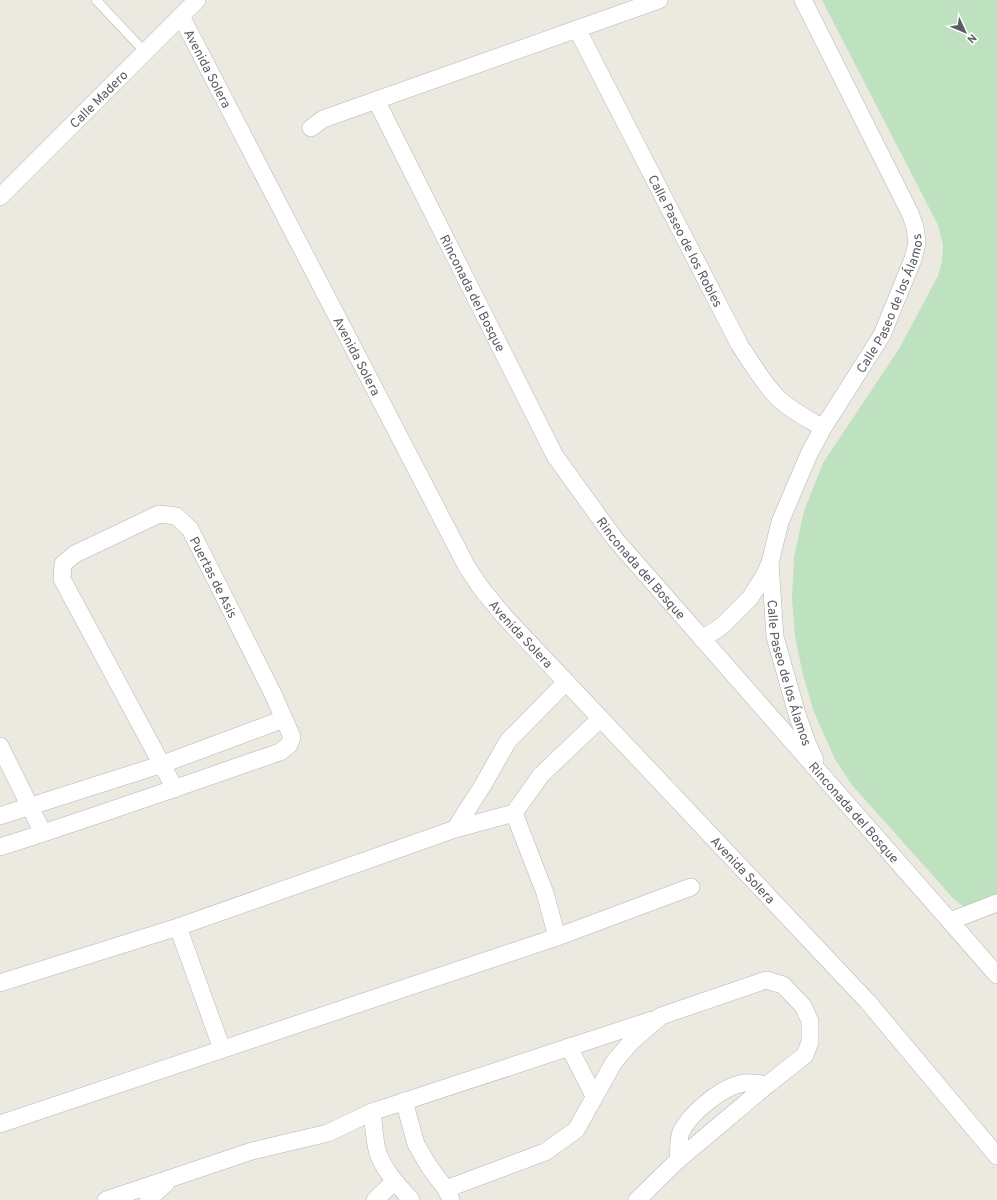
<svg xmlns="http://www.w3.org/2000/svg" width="997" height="1200" viewBox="0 0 997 1200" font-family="Overpass,sans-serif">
<rect width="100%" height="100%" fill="#ebe9e0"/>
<path fill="#bee1bf" d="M822,0H997V901C977,908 970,914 953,898L852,785L835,759L814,712L803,675L795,636L792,598L794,557L804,511L823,463L899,349L938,276L942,262L943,245L938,225Z"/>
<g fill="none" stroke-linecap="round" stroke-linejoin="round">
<defs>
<path id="lane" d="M96,0L145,52"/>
<g id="street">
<path id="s1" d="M181,16L467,567L481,588L504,616L868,1002L997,1156"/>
<path id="s2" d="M577,29L739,344C750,361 765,386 779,399C792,411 808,419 823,428"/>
<path id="s3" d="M376,100L555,456L615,539L997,975"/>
<path d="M311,128L323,119L659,0"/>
<path id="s4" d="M0,197L197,0"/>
<path id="s5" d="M770,563L775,637L797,714L808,745L815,760"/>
<path id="s6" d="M702,639L722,626L750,598L764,576L770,563L780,522L809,454L823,428L882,335L913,259L917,243L915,227L910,213L803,0"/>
<path d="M0,746L43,833"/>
<path d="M514,813L545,893L557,937"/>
<path d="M0,816L163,764L284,719"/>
<path d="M455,829L483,785L508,741L566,682"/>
<path d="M0,847C94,817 187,784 280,752L289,745L292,737L273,694L190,529L176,516L159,514L75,554L63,564L62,579L175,789"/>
<path d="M950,921L997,903"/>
<path d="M178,927L222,1049"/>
<path d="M0,983L178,927L455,829L514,813L541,775L600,719"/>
<path d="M569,1047L594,1096"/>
<path d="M404,1101L416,1144L430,1168L446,1189L451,1200"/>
<path d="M372,1112C374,1126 374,1140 378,1153C384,1171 399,1186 411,1200"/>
<path d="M0,1124L557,937L691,887"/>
<path d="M678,1160C679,1152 678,1140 681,1132C690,1113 724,1085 745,1083C752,1082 760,1084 767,1085"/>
<path d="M446,1189L545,1152L576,1130L614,1062L632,1041L661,1016L766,980L783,985L803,1006L810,1021V1042L805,1055L767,1085L678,1160L637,1200"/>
<path d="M106,1200L252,1151L328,1133L372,1112L652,1020"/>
<path d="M148,1200L167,1182"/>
<path d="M375,1200L395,1181"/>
</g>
</defs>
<use href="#lane" stroke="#b3b6ba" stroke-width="10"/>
<use href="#street" stroke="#b3b6ba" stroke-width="18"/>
<use href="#lane" stroke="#fff" stroke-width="9"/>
<use href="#street" stroke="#fff" stroke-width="17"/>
</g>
<g text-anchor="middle" stroke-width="4" stroke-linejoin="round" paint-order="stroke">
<g font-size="13" fill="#595c60" stroke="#fff">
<text dy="5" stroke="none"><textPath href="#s1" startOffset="59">Avenida Solera</textPath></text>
<text dy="5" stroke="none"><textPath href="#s4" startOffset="139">Calle Madero</textPath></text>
<text dy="5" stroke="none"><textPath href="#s2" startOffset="238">Calle Paseo de los Robles</textPath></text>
<text dy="5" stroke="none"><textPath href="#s3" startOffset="216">Rinconada del Bosque</textPath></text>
<text dy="5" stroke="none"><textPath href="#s6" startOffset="392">Calle Paseo de los Álamos</textPath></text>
<text dy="5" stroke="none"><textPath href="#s1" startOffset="383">Avenida Solera</textPath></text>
<text dy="5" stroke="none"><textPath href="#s3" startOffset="540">Rinconada del Bosque</textPath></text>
<text transform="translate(214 577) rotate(63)" y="5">Puertas de Asis</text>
<text dy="5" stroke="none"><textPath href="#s1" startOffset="707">Avenida Solera</textPath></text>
<text dy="5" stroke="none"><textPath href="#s5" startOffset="112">Calle Paseo de los Álamos</textPath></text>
<text dy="5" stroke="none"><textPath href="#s3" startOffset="864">Rinconada del Bosque</textPath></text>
<text dy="5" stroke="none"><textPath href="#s1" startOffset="1031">Avenida Solera</textPath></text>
</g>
</g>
<g transform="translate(965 32) rotate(134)" stroke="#ffffff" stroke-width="3" paint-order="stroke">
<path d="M0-3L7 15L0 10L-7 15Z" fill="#595c60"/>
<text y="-6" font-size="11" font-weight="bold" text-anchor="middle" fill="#595c60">N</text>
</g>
</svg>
